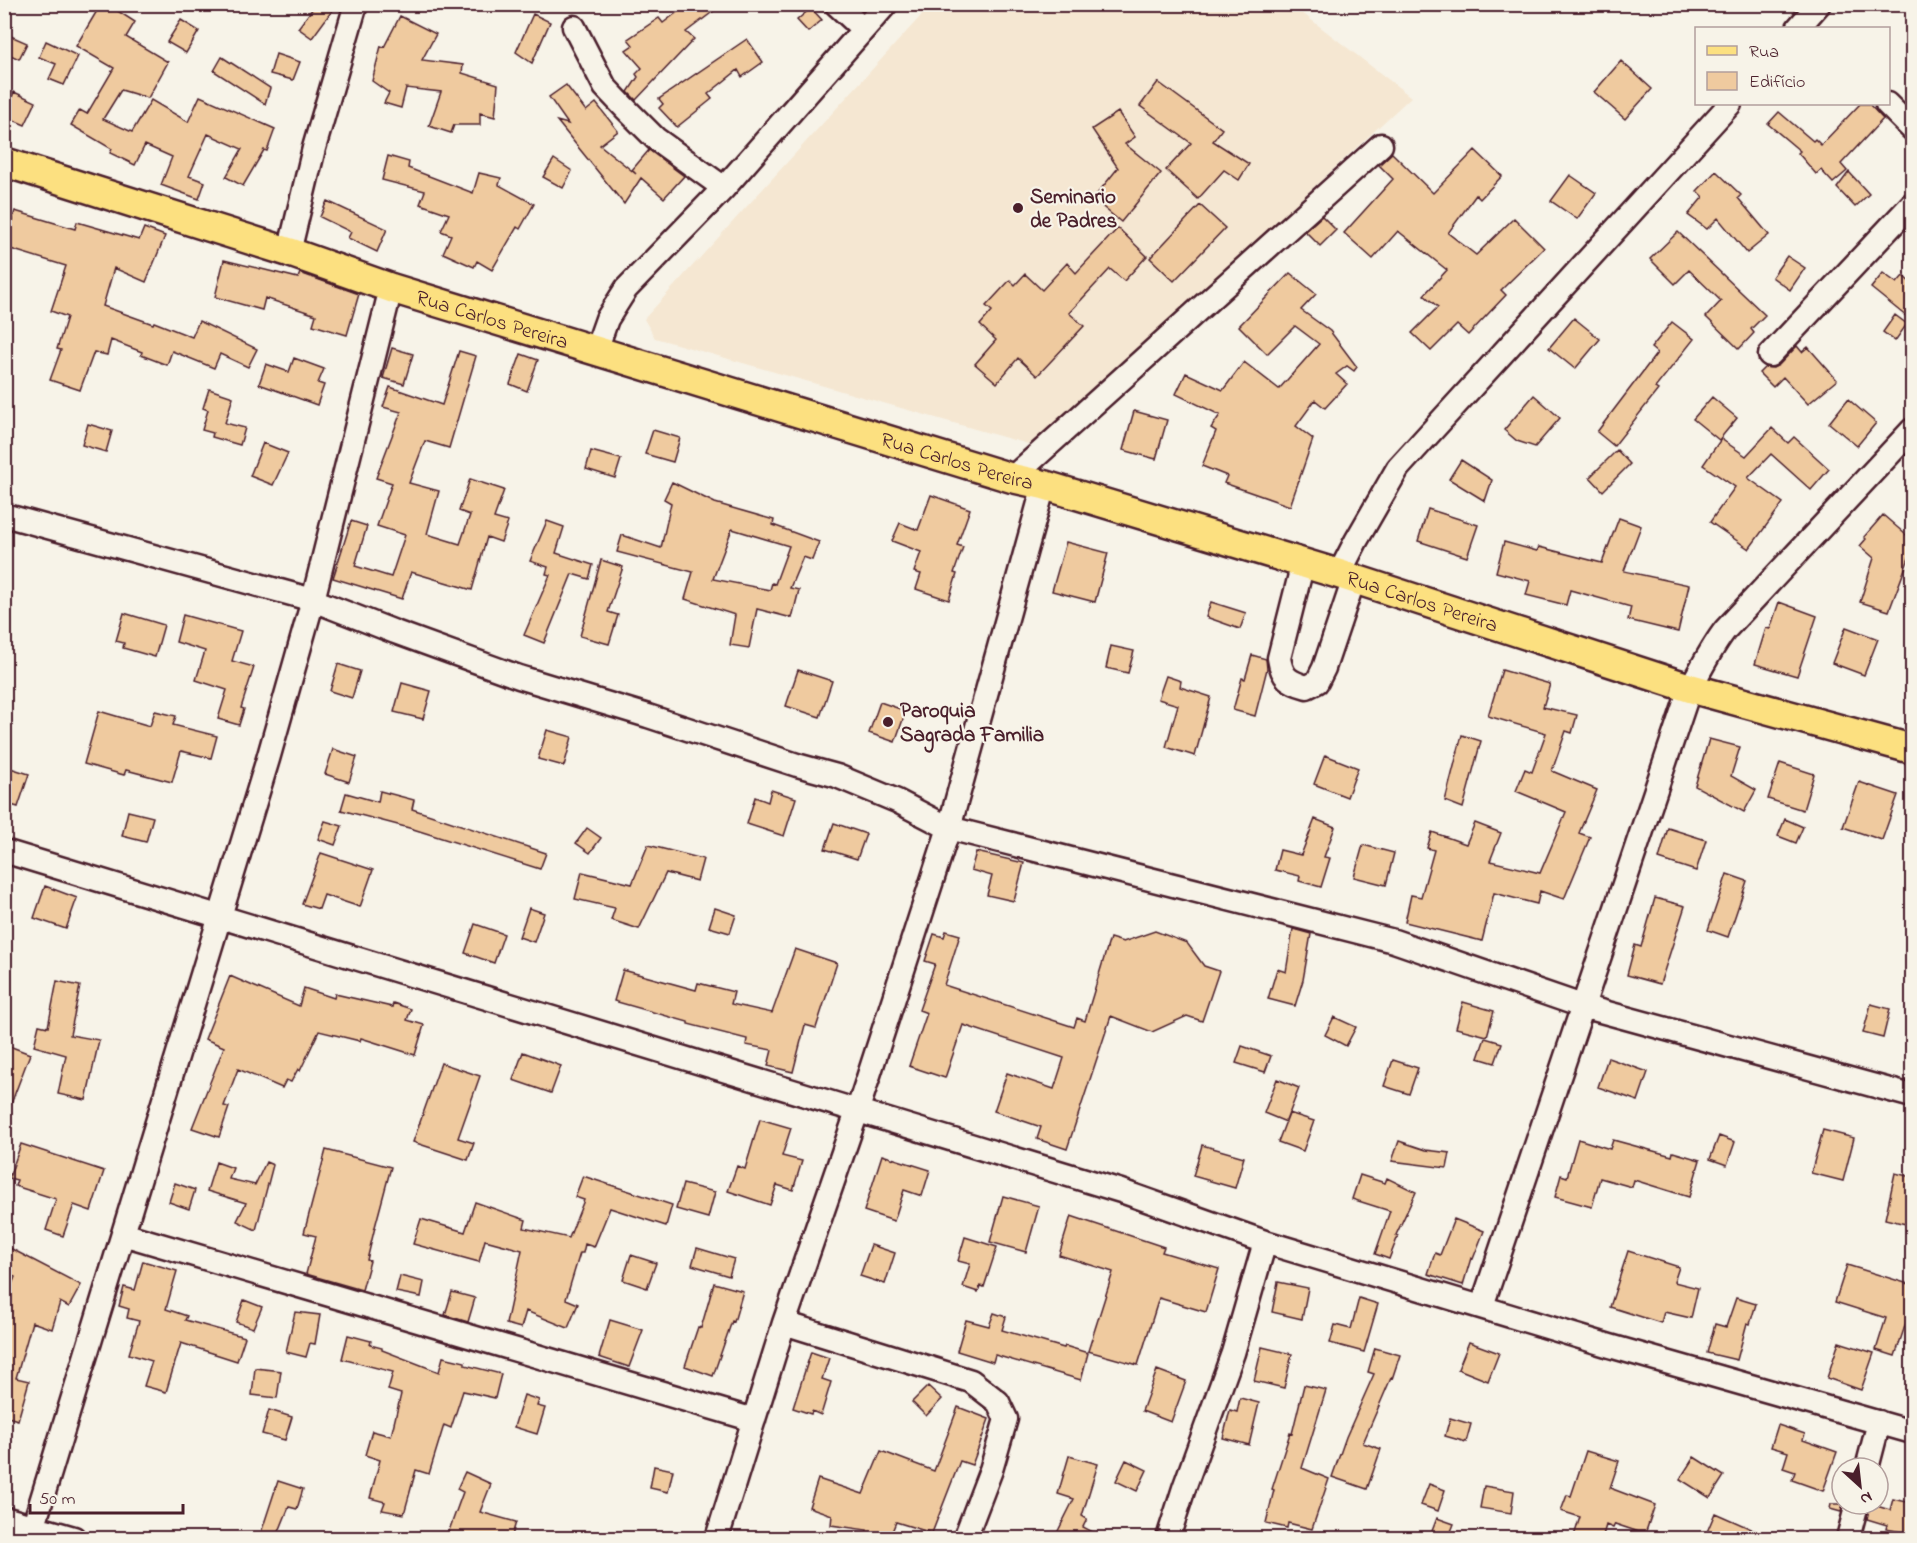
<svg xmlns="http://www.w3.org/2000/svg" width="1917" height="1543" viewBox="0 0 1917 1543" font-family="'Indie Flower',sans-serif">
<rect width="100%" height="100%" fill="#f7f3e8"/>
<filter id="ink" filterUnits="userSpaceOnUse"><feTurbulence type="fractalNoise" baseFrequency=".0167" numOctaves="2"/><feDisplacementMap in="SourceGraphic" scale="12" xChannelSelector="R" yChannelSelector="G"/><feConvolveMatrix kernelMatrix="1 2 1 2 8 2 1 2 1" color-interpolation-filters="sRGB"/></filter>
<g filter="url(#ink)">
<path fill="#f5e7d2" d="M931,5H1292L1411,97L1035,446L655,338L644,319Z"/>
<path fill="#efca9f" stroke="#4a1f2b" stroke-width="1.5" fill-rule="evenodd" d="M101,4H107L135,22L126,37L168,62L148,98L121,90L103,119L132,132L151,100L188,122L200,96L275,129L267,151L264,150L243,186L226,177L242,149L208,134L189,176L205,182L199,199L161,185L172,157L145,145L135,165L110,153L112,149L71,125L80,110L87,114L114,68L76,46Z
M316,4H337L312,38L298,28Z
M688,4H723L686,32L694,39L636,100L628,92L638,77L636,74L642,68L626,50L633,45L628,39L659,18L663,23Z
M811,8L822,20L808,32L797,20Z
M533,14L550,22L532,63L516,52Z
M400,16L436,34L422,60L463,65L462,73L498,84L495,117L480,113V125H454L451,133L429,126L441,92L406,88L401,108L384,103L389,93L372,81L381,46L384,47Z
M181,20L199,31L186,53L167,42Z
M4,33L27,43L19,59L4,52Z
M747,39L763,62L742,77L738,70L708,94L712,99L677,127L659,108L663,104L659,99Z
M46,41L78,56L64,85L49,79L56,64L39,57Z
M276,54L300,62L293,80L270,74Z
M222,57L270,88L265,104L214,71Z
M1621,61L1652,89L1625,119L1594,92Z
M1158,82L1222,129L1213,141L1249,164L1239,180L1224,170L1198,199L1166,170L1191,143L1140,106Z
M566,85L586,111L596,103L618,131L600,145L636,174L632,170L649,150L684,176L664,198L641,178L624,204L557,121L568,124L549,97Z
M14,92L36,102L25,125L4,116Z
M1860,104H1869L1883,119L1841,164L1847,171L1833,183L1821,170L1816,174L1798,153L1800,151L1768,124L1779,112L1813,141L1815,139L1821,145Z
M1118,112L1135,137L1125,144L1161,173L1121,222L1093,199L1118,168L1092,129Z
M1475,150L1502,176L1480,199L1476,195L1448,233L1476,255L1514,218L1544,248L1501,290L1506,295L1468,335L1457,325L1431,351L1412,333L1438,307L1424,295L1447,270L1398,231L1373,259L1344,233L1393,179L1379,165L1392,153L1433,193Z
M388,156L409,162L408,168L473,193L479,173L501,178L499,185L534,204L520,229L517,227L492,270L477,261L474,267L443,253L451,235L441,231L449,214L420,204L425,191L382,180Z
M554,159L572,171L563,188L543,177Z
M1716,171L1741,195L1738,198L1769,235L1747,253L1718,218L1707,229L1688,215L1703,197L1697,191Z
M1849,172L1869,194L1855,207L1837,188Z
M1570,175L1596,193L1577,219L1551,201Z
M327,201L387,229L377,252L348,238L351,232L320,217Z
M1200,205L1225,228L1174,281L1150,258Z
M15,211L75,229L77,222L139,240L144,228L165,236L146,282L114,268L103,306L153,324L154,322L192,337L199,321L257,349L248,367L220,354L214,368L172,351L167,365L141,355L142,352L111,340L107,355L94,352L80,390L50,380L61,350L57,349L67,317L51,311L66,266L4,247Z
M1322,216L1336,230L1320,246L1305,231Z
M1118,228L1147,256L1124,281L1110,269L1069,313L1084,326L1037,376L1018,358L997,383L975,364L996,340L980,325L992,311L986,306L1010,280L1015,285L1025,274L1042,290L1067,263L1076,273Z
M1678,232L1765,315L1751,329L1754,333L1739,349L1706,317L1721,301L1689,270L1675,284L1650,259Z
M1787,256L1805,268L1790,290L1772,277Z
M224,260L298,278L300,273L359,294L347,335L313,325L316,315L265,298L262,310L215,297Z
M1290,273L1316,294L1301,310L1330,331L1357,367L1354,371L1347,366L1336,374L1347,384L1325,408L1315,400L1296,426L1313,439L1290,506L1224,483L1227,476L1202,466L1216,431L1211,428L1220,415L1176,394L1186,373L1223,390L1244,362L1279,389L1319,344L1295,326L1267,354L1239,326Z
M1883,273L1897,283L1903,276L1912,284V321L1871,288Z
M1895,315L1907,324L1895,341L1883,332Z
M1574,318L1600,339L1575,369L1549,348Z
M1672,322L1694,339L1655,388L1658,390L1614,446L1597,432L1657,353L1651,348Z
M1797,346L1802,352L1808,347L1837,380L1808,404L1783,377L1773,387L1759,373L1765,367L1773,368L1779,365Z
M392,348L413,354L404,384L383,378Z
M459,351L476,356L449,448L425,441L409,483L439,491L427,534L460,544L470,515L459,511L470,479L504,490L494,518L508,522L501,542L487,537L472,590L411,572L402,599L333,578L351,521L367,526L355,566L391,577L405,535L377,526L392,483L376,478L401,412L383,407L390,387L442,405Z
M521,354L538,360L527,391L510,384Z
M294,358L324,369L318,383L324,385L317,405L259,384L266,364L289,372Z
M209,389L233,397L225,423L245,428L240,445L212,437L213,433L202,430L208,410L203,408Z
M1534,395L1560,418L1535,447L1517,441L1504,430Z
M1712,397L1737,418L1719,440L1693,419Z
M1848,399L1876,423L1857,446L1829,423Z
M1134,411L1167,420L1156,459L1123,450Z
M88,424L112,431L106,452L82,445Z
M1772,428L1788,443L1794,437L1829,469L1811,490L1771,454L1748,478L1783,503L1749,549L1710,522L1735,487L1703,465L1721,439L1746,456Z
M653,430L680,438L673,462L645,454Z
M263,443L288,453L273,485L250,476Z
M1617,450L1630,464L1603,491L1590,477Z
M591,451L621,459L615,478L586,469Z
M1461,460L1492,480L1485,501L1449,479Z
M672,482L715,503L774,520L773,525L819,542L812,560L803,557L790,588L799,590L792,618L757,609L749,648L730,645L735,615L685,599L693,572L617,552L622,535L661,548L671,503L664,499ZM732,529L789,546L775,584L772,583L770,590L713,579Z
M931,495L970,509L957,545L963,547L954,573L957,574L949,600L916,589L921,574L914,572L921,552L892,541L900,523L918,530Z
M1428,509L1478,525L1467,557L1418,541Z
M1883,515L1912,540V550L1889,611L1860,602L1874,558L1860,546L1866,539L1864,537Z
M1619,518L1641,526L1624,571L1689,585L1678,632L1628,620L1631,607L1570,590L1566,605L1526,595L1530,581L1496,572L1504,542L1537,551L1539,547L1602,563Z
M547,521L564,527L556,553L593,565L589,579L572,574L544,643L524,635L550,575L546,574L548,567L530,561Z
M1066,542L1108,553L1095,602L1052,591Z
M601,560L623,567L608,612L618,615L609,644L580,636Z
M1211,602L1246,613L1240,629L1206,617Z
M1779,602L1817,616L1797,676L1755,664L1766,628L1770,629Z
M124,613L164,625L155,657L123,648L124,643L116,641Z
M183,615L241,631L232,661L254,667L241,708L244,709L239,725L218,719L227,690L196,680L205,651L176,642Z
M1846,627L1878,639L1864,675L1832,663Z
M1111,646L1134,651L1128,673L1106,668Z
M1252,655L1266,659L1267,669L1255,716L1233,710L1242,678L1245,679Z
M338,664L360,671L352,698L330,691Z
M798,670L832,681L820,717L786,706Z
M1502,670L1550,684L1543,707L1577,715L1572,733L1566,731L1552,771L1597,790L1579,833L1590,837L1564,899L1540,891L1537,904L1494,893L1482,941L1405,922L1411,895L1421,897L1434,850L1427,848L1432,832L1466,844L1475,823L1501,833L1490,861L1540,873L1566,812L1516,791L1525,769L1532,772L1546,733L1488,716Z
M1166,676L1181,681L1180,687L1211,697L1195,756L1166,747L1178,705L1158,699Z
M402,683L431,691L423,719L394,712Z
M880,702L906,711L895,742L869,733Z
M99,711L150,726L155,711L176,716L173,725L217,736L211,758L181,751L172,782L126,770L124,775L84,764Z
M547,730L572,737L564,766L538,759Z
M1462,735L1481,741L1463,808L1445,801Z
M1709,739L1740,747L1731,776L1756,790L1744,812L1695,786Z
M333,749L357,757L349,782L325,774Z
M1325,755L1358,768L1347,797L1314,784Z
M1780,763L1814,774L1803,810L1768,799Z
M4,766L29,774L18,807L4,803Z
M1859,782L1898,795L1882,840L1843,827Z
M771,790L796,798L784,836L747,824L755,797L768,802Z
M380,791L414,800L412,809L546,853L540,869L413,829L341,810L346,793L378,802Z
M128,811L153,817L146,842L122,836Z
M1315,819L1335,827L1324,857L1330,858L1321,887L1299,881L1300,876L1275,870L1280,850L1301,855Z
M1785,819L1803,827L1796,843L1778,836Z
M325,821L342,826L335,845L318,839Z
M834,823L866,834L857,859L825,849Z
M587,828L601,838L590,853L576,843Z
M1668,828L1706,840L1696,871L1659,859Z
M648,845L703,859L697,881L666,873L639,929L611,920L615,908L575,899L582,872L632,884Z
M1363,845L1394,853L1386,885L1354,877Z
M976,852L1024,863L1014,901L987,895L992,876L971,870Z
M321,853L373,870L360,907L324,895L319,909L302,904Z
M1727,874L1747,881L1728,937L1708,930Z
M45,886L77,898L66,929L34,918Z
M1655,898L1685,906L1660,984L1627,975L1635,945L1641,947Z
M529,908L544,913L534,942L519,937Z
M715,908L736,915L730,933L709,927Z
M475,924L504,934L494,963L465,953Z
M1293,929L1311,934L1303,980L1295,1006L1268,999L1277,969L1286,972Z
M946,931L960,935L944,985L1074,1027L1077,1018L1085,1021L1110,938L1123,942L1155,931L1187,943L1204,966L1219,971L1202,1021L1187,1016L1152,1032L1111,1016L1067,1149L1037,1139L1041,1127L994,1111L1007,1073L1054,1089L1064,1058L963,1025L945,1078L909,1066L927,1013L919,1010L935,964L925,961L934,934L944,937Z
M795,949L837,963L816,1028L805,1025L793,1072L768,1066L772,1050L746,1045L747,1039L688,1024V1022L614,1001L623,970L696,990L698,983L734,992L731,1004L772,1013Z
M230,976L299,1006L304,988L334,998L335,994L392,1007L393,1003L411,1009L407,1020L424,1025L415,1055L361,1038L360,1041L319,1031L300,1071L298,1069L291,1082L286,1080L282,1088L238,1069L224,1106L229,1107L219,1137L192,1128L224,1047L205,1039Z
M57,981L80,986L70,1035L99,1040L86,1100L58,1094L66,1055L34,1046L39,1025L48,1027Z
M1463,1002L1494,1011L1487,1036L1456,1028Z
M1871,1004L1890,1009L1883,1038L1863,1033Z
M1334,1017L1356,1027L1346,1046L1325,1035Z
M1485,1038L1502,1043L1495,1063L1478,1058Z
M4,1044L30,1054L6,1117H4Z
M1242,1046L1271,1056L1265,1072L1236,1063Z
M523,1052L561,1066L551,1093L513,1080Z
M1608,1058L1648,1072L1638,1101L1598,1087Z
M1393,1060L1418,1068L1409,1094L1384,1086Z
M441,1063L480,1076L458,1138L474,1143L468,1160L413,1142Z
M1277,1079L1299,1088L1286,1122L1264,1113Z
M1289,1113L1314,1121L1303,1151L1278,1142Z
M760,1119L791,1128L782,1156L802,1161L793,1190L777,1185L770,1205L728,1191L737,1166L745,1169Z
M1823,1130L1854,1138L1843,1181L1811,1173Z
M1719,1136L1735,1142L1727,1165L1710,1159Z
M1578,1139L1610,1149L1613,1140L1672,1156L1673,1152L1700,1160L1689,1197L1634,1180L1632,1187L1600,1178L1592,1207L1555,1197L1561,1175L1567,1177Z
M1399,1141L1426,1150L1450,1153L1447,1168L1392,1161Z
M21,1144L104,1171L91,1211L74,1205L63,1236L46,1230L56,1199L15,1186L17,1180L9,1178Z
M1202,1145L1244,1157L1235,1188L1193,1176Z
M326,1150L391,1167L375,1227L367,1260L370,1261L362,1290L306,1274L316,1236L304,1233Z
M882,1155L930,1170L922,1196L904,1190L894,1221L864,1211Z
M216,1162L233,1168L229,1179L255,1185L266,1162L273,1165L256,1230L237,1221L246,1203L207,1191Z
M1895,1173L1912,1177V1215L1910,1225L1885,1219Z
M1360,1175L1385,1183L1387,1178L1416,1192L1396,1235L1398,1236L1389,1259L1375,1254L1390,1211L1352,1199Z
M583,1176L672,1205L666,1226L610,1208L594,1247L585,1244L583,1253H580L566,1299L578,1304L568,1328L526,1311L521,1328L506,1324L522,1250L485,1240L479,1262L413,1244L421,1219L465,1232L475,1202L526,1220L524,1228L569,1238L584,1200L575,1197Z
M175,1183L195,1190L189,1209L169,1202Z
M683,1184L715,1192L708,1218L676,1209Z
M1003,1196L1039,1206L1026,1252L990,1242Z
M1071,1216L1164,1247L1162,1252L1219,1269L1206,1312L1159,1298L1138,1365L1088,1351L1113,1272L1059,1255Z
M1454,1219L1484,1231L1473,1259L1471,1258L1463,1285L1428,1274L1435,1253L1440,1255Z
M965,1237L997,1247L984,1287L980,1286L978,1292L963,1287L970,1264L958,1261Z
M4,1245L81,1285L69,1307L60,1302L52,1329L32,1322L16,1378L29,1381L18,1420L4,1416V1303L15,1277L4,1271Z
M871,1245L895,1253L885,1284L860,1276Z
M697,1248L734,1259L729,1276L692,1265Z
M1628,1251L1679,1267L1674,1282L1698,1288L1691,1318L1664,1312L1661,1323L1610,1307Z
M631,1255L656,1263L647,1288L623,1280Z
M143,1261L177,1271L166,1309L187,1316L185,1320L245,1337L237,1361L181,1343L166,1392L144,1386L152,1361L129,1354L139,1321L127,1318L129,1309L119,1306L124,1287L135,1290Z
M1847,1265L1912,1285V1305L1895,1356L1876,1350L1886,1318L1835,1302Z
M400,1276L424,1282L421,1297L396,1292Z
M1278,1282L1308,1288L1302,1319L1272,1312Z
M714,1283L743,1291L734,1322L732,1321L713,1376L685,1366L698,1327L701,1328Z
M452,1292L475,1298L468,1322L445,1315Z
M1359,1298L1378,1304L1364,1352L1330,1343L1335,1325L1351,1329Z
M1736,1298L1756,1304L1750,1324L1747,1323L1737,1360L1707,1353L1715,1324L1726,1327Z
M244,1300L262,1307L253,1328L236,1322Z
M295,1312L320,1315L315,1344L310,1343L306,1357L286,1352Z
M994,1313L1006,1317L1002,1330L1064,1348L1065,1346L1088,1353L1081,1380L995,1355L993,1362L957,1351L966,1320L989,1326Z
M610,1320L643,1330L629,1367L599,1357Z
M348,1335L371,1341L370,1345L382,1348V1350L439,1372L443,1357L465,1362V1365L501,1374L495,1398L463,1391L451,1428L444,1425L429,1474L416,1470L404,1514L382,1510L385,1502L370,1498L380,1460L365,1455L372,1431L391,1436L401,1394L388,1390L393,1372L342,1359Z
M1469,1342L1499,1353L1488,1381L1458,1369Z
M1839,1342L1874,1353L1861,1390L1827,1378Z
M1262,1347L1292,1354L1284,1388L1254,1381Z
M1375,1348L1400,1355L1392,1379L1391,1378L1363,1443L1381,1449L1367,1489L1332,1477L1346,1437L1374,1374L1368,1372Z
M811,1352L829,1358L822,1379L831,1382L821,1415L812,1411L811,1414L793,1408Z
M255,1368L281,1371L277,1398L252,1395Z
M1157,1370L1186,1381L1171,1422L1142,1411Z
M1304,1385L1326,1390L1302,1468L1329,1479L1312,1529L1288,1523L1287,1528L1266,1523L1274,1490L1272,1489L1290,1433L1292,1434Z
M928,1386L942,1399L926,1416L912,1402Z
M524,1395L539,1400L537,1406L545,1408L537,1434L514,1427Z
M1240,1398L1259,1403L1249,1445L1223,1438L1230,1410L1237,1412Z
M958,1407L989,1419L972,1465L960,1461L932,1533L896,1522L889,1539H864L867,1530L831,1525L832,1515L809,1507L818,1479L863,1494L881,1451L934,1471Z
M269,1410L292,1417L285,1440L262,1434Z
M1450,1418L1471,1424L1466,1442L1445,1436Z
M1778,1425L1805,1434L1803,1440L1837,1452L1823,1491L1792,1480L1795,1472L1783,1468L1788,1452L1771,1447Z
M1586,1451L1619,1461L1610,1488L1655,1505L1645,1534L1615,1524L1613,1528L1606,1525L1602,1539H1583L1574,1536L1580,1517L1561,1511L1567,1495L1571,1496Z
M1069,1456L1098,1464L1082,1516L1087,1519L1083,1527L1106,1539H1054L1074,1499L1058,1494Z
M1694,1457L1724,1476L1710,1498L1680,1479Z
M1126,1460L1147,1470L1137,1491L1116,1481Z
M654,1466L673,1470L668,1492L650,1488Z
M465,1472L491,1484L480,1512L516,1522L511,1539H446L463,1492L457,1489Z
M278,1481L303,1489L297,1509L289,1507L276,1539H259Z
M1429,1484L1445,1490L1438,1511L1421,1505Z
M1484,1486L1514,1491L1511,1513L1480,1508Z
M1893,1499L1912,1503V1534L1886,1529L1887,1525L1867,1519L1870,1504L1890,1510Z
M1831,1504H1843L1841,1512L1830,1509Z
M1715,1513L1774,1539H1704Z
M1437,1518L1454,1524L1448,1539H1429Z"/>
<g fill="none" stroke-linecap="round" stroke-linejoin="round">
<defs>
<path id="minor" d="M836,4L863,29
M574,27L605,87L625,108L656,139L724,188
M1798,28L1819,4
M1887,104L1912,129
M289,252L314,148L356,4
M596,350L607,319L626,289L724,188L886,4
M1770,355L1912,204
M1012,478L1381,145
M4,515L313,600L395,632L519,677L648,716L797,765L837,776L897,801L949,828L1394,941L1582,1006L1912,1096
M1303,563L1279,658C1282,678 1289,682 1307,687L1317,682L1324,668L1354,579
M1339,574L1356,541L1398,468L1730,104
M4,851L1121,1191L1265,1242L1610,1346L1912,1432
M123,1234L754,1420
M1482,1306L1690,688C1702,668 1711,648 1725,630L1912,430
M784,1323L971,1381L998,1402L1006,1419L991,1470L965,1538
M1867,1468L1879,1422
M4,1518L74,1538
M30,1538L268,759L313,600L391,288
M717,1538L784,1323L857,1112L949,828L1044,485
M1168,1538L1184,1488L1233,1353L1265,1242
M1848,1538L1857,1504"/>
<g id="major">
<path id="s1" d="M4,162L289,252L391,288L1012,478L1044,485L1339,574L1690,688L1912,749"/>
</g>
</defs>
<use href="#minor" stroke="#4a1f2b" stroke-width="27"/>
<use href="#major" stroke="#4a1f2b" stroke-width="33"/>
<use href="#minor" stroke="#f7f3e8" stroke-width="22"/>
<use href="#major" stroke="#fce080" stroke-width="28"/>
</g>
</g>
<g fill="#4a1f2b" stroke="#f7f3e8" stroke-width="2">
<circle cx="1018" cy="208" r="6"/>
<circle cx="888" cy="722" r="6"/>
</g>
<g text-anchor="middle" stroke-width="4.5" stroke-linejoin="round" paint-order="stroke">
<g font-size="21" font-weight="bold" fill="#4a1f2b" stroke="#f7f3e8" text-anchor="start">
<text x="1030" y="203">Seminario<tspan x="1030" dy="24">de Padres</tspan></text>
<text x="900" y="717">Paroquia<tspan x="900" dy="24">Sagrada Familia</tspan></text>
</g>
<g font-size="21" fill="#4a1f2b" stroke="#f7f3e8">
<text dy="7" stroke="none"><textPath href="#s1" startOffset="513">Rua Carlos Pereira</textPath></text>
<text dy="7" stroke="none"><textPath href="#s1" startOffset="999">Rua Carlos Pereira</textPath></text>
<text dy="7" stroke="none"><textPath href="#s1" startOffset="1485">Rua Carlos Pereira</textPath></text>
</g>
</g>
<rect width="1917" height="1543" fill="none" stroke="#f7f3e8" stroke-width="24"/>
<rect x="12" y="12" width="1893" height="1519" fill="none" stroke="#4a1f2b" stroke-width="2" filter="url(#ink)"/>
<rect x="1695" y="27" width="195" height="78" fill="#f7f3e8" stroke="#b29e9c" stroke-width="1.5"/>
<rect x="1707" y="46" width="30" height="9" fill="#fce080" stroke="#b29e9c" stroke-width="1.5"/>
<text x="1749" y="57" font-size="18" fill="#4a1f2b">Rua</text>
<rect x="1707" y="72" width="30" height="18" fill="#efca9f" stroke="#b29e9c" stroke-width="1.5"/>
<text x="1749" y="87" font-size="18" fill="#4a1f2b">Edifício</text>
<g transform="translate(1860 1486) rotate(153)"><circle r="28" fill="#f7f3e8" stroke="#b29e9c" stroke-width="1.5"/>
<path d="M0-4.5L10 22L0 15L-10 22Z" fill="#4a1f2b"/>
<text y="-9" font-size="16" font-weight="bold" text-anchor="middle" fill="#4a1f2b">N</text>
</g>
<path d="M30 1504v9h153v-9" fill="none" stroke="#4a1f2b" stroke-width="3"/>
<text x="39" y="1504" font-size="18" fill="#4a1f2b" stroke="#f7f3e8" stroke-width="4.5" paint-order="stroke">50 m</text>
</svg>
